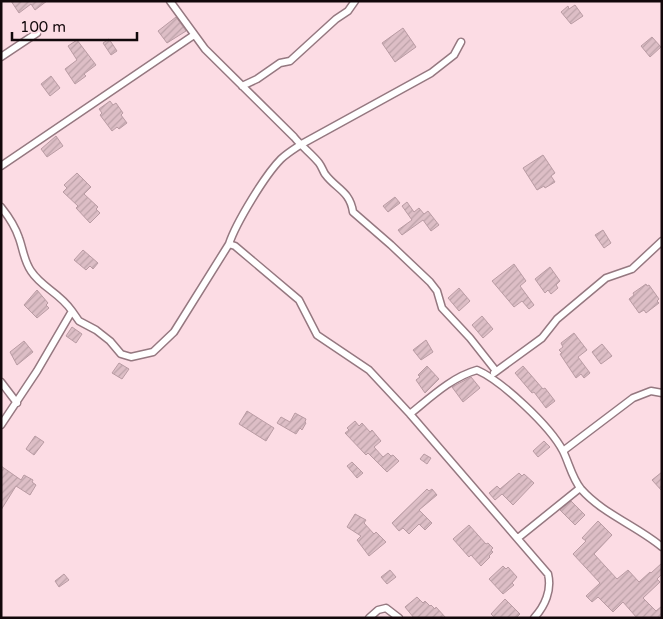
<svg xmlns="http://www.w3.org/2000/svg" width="663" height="619" viewBox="0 0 663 619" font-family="'Varela Round',sans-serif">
<defs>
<pattern id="building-hatch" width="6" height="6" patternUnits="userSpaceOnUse" patternTransform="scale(1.25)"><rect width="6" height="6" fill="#ddbec6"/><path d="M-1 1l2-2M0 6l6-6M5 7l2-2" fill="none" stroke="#bda2a9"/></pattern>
</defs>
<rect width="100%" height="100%" fill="#fcdce4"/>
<path fill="url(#building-hatch)" stroke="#b99ba3" d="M11,1H47L35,10L31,4L19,13Z
M575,5L583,16L571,24L561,12L568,6L569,9Z
M176,17L186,31L167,43L158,31Z
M403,28L416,47L395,62L382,43Z
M652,37L661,47L650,57L641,46Z
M109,39L117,51L111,55L103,43Z
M77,40L96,65L84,74L86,76L75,84L65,69L77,60L68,46Z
M51,76L60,88L50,96L41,84Z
M110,101L113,105L116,103L123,113L121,115L127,123L119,129L117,127L112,131L100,115L102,113L99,109Z
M56,136L63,146L47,157L41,149Z
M543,155L555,173L551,176L555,182L545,188L544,186L537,190L523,168Z
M77,173L91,187L84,194L98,207L96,209L100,213L90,223L76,208L78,206L63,192L67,188L64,185Z
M395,197L400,203L388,212L383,206Z
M407,202L414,212L419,208L424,214L428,211L439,225L431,231L423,220L402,235L398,230L412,220L402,206Z
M603,230L611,243L604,248L595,235Z
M83,250L98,263L93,269L90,266L86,270L74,260Z
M514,264L526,281L520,286L534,305L529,309L522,301L514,307L492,281Z
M550,267L560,281L556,285L558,288L551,294L548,290L545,293L535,279Z
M646,284L647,286L649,285L659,299L657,301L659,303L646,313L644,310L639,313L629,299L634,295L633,293Z
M459,288L470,301L459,311L448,298Z
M37,290L48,303L46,305L49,308L37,318L24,305Z
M482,316L493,329L483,338L472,325Z
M72,327L82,334L76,343L66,336Z
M574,333L587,350L578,357L590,373L584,378L581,374L576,378L560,354L562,353L559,350L563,347L561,343Z
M426,340L433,352L421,360L413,350Z
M24,341L33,352L17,365L10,352Z
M602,344L612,356L601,364L592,352Z
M119,363L129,369L122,379L112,373Z
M427,366L439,379L425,393L416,380L420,377L418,375Z
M523,366L543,389L545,388L555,401L546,408L534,392L532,393L515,373Z
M471,377L480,388L463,402L452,387Z
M247,411L274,428L266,441L239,424Z
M295,413L306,419L305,422L306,423L302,430L300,428L296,434L277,423L281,417L290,422Z
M355,421L359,426L362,423L370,432L372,430L381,441L374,447L383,457L388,453L391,456L393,455L399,461L387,472L368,453L366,455L345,433L349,430L347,428Z
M35,436L44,442L34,455L26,449Z
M544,441L550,447L538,457L533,451Z
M424,454L431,458L427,464L420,459Z
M352,462L363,473L357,478L347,466Z
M1,466L21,480L24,475L33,480L32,482L36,485L30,495L16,486L1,510Z
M662,472V491L652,480Z
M519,473L522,476L524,474L534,483L513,505L502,494L495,500L489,493L497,486L500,489Z
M427,489L429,491L432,489L437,495L419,510L432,523L425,530L419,524L409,534L403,528L399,531L392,523Z
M571,501L585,515L575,525L560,510Z
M355,514L366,520L364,523L374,534L376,532L386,542L369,556L357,540L361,536L347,527Z
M598,521L612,535L594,554L617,579L628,570L639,582L650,572L651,573L662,563V574L657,579L660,582L643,598L656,611L662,606V618H637L623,602L613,612L598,597L592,602L586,596L600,583L573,554L586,541L582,538Z
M469,525L486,544L488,543L493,548L491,550L493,552L489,556L490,557L481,566L471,555L469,557L453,539Z
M503,566L506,569L508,567L517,577L512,583L514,585L503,594L489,579Z
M390,570L396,577L387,584L381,577Z
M64,574L69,580L59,587L55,581Z
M417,597L423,603L425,601L430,606L431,605L435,609L436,607L446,618H414L405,607Z
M505,599L520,614L516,618H495L491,614Z"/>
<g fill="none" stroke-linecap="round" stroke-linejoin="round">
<defs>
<path id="street" d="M170,1L205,49L294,137C302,147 312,154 319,163C322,167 323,171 325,174C336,189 350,191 353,212L391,245L430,282L437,291L442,308L470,338L496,371
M1,57L37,33
M242,86L257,79L280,63L290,61L336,19L348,11L355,1
M1,166L194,35
M1,207C9,217 15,226 19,238C23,249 24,261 31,271C42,288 59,292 72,311L37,371L1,425
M229,244L235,246L299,300L317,335L369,370L410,414L548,574C552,590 545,606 534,618
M72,311L79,321L96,330L110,341L121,354L131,357L153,352L174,332L229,244C236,223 265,175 281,159C286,154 294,149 300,145L431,73L454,55L461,42
M494,373L542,338L557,319L606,278L632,269L662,241
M1,382L17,403
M410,414C431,397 452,377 477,370C502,381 550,426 563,451C569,463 572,478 581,489C603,514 637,526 662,547
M563,451L633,398L651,391L662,393
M518,538L580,488
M369,618L378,610L386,608L399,618"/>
</defs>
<use href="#street" stroke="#957880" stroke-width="9"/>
<use href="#street" stroke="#fff" stroke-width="6"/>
</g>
<rect width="663" height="619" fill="none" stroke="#12080b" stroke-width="5"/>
<path d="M12 32v8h125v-8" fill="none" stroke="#12080b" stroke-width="2.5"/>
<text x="20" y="32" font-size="15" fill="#12080b" stroke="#fcdce4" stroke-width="4" paint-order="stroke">100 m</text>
</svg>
